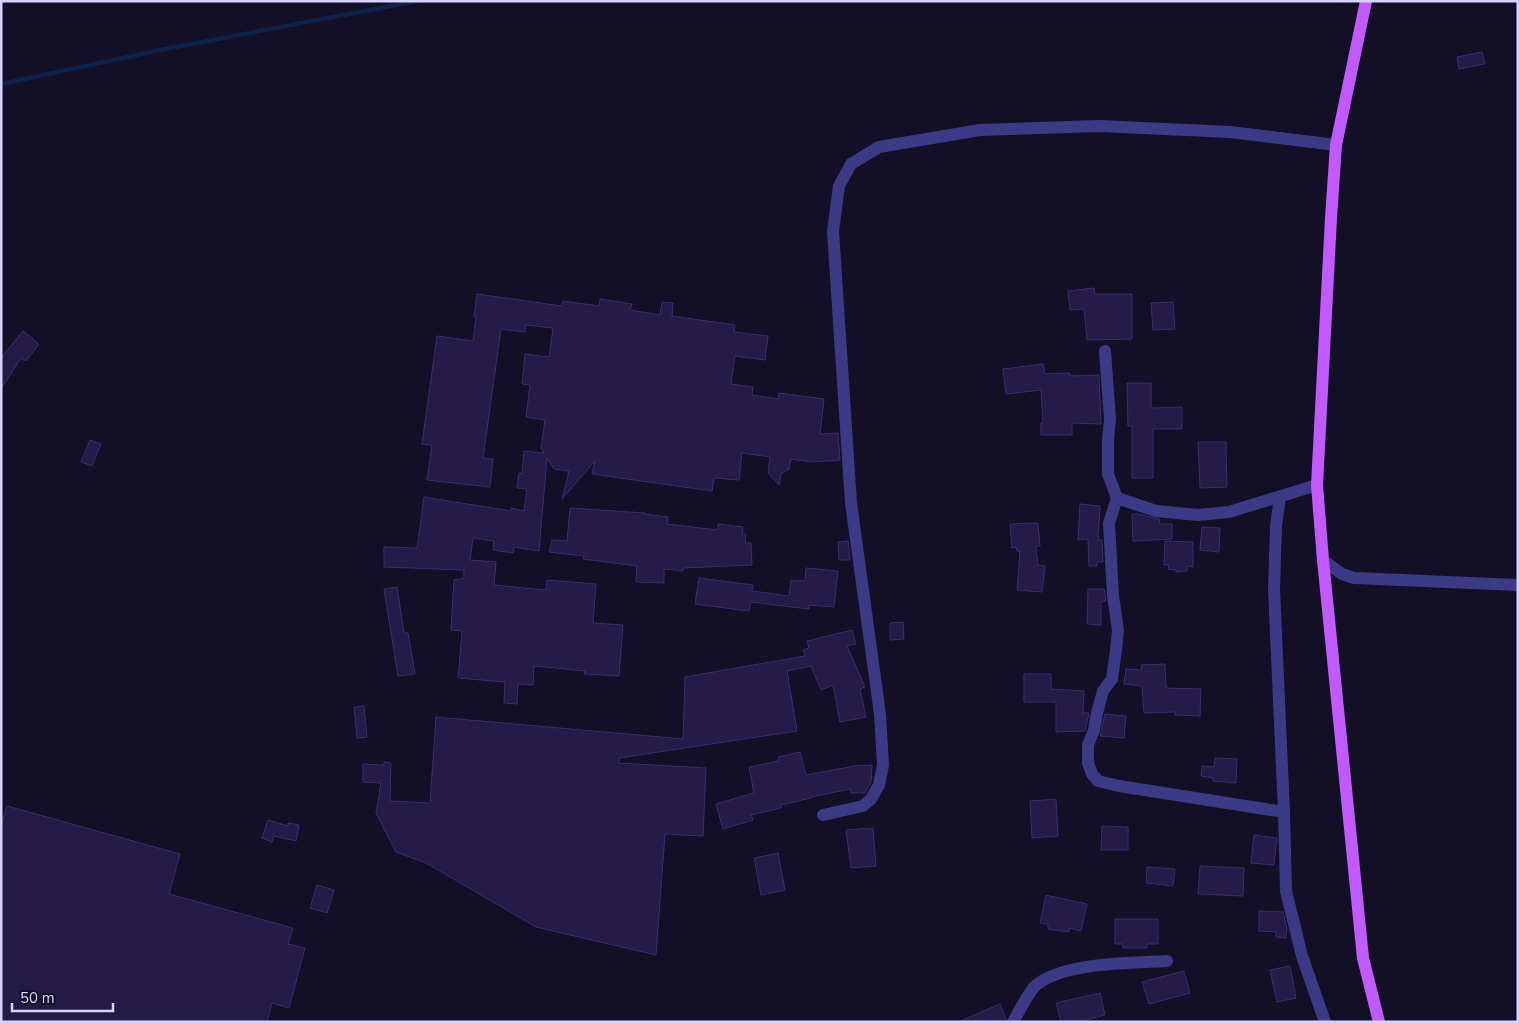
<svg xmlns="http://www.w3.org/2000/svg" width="1519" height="1023" viewBox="0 0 1519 1023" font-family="'Nunito Sans',sans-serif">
<rect width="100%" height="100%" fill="#130f26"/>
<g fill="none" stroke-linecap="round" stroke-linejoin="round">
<path stroke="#0c2248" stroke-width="4.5" d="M1,84L165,49L417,1"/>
</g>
<path fill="#241b47" stroke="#3b2d73" d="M1482,52L1485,64L1459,69L1457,57Z
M1094,288L1095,294H1132V339L1087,340L1084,309L1070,310L1068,291Z
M477,294L562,306L563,301L599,306L600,299L632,304L630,310L660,315L662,302L673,303L672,316L735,325L734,332L768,336L765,360L735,356L731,384L753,387L752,395L778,399L779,393L824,399L820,434L838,433L840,460L812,462L791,459L789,469L781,474L779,485L768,473L770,457L742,453L739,480L714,478L712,491L592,474L595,461L562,499L569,471L554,469L547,458L539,551L514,547L513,553L493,550L494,541L473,538L470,560L496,562L494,585L546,590L547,580L596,584L593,623L623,625L619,676L584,674L585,671L534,666L533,685L518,684L517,704L504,703L505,682L458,678L462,631L451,630L454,580L464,578V570L384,567V547L417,548L424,497L511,511V508L524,511L527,489L517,488L519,473L522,474L524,451L544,453L541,448L545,420L526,417L530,385L522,384L525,354L549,357L553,328L526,325L525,332L501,329L483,458L493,459L490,487L427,480L432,445L422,444L437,336L473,341L476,317H474Z
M1173,302L1175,329L1153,330L1151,303Z
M23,331L39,344L26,361L21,358L1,389V358Z
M1043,364L1045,374L1070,373V376L1099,375L1101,424L1072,423V435H1041V423H1043L1041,390L1006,394L1003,369Z
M1127,383H1151V408L1182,407V429H1153V478H1132V426H1128Z
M90,440L101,444L92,466L81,462Z
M1198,442H1226L1227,487L1200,488Z
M1080,504L1100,506L1098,540H1102L1103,562H1097V566H1089L1088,539L1078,540Z
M570,508L645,513V514L668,517L667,524L718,530V524L743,527L742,534H746L745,543H751L752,565L683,568V571L664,569V583L636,582L637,566L583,559L584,556L549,552L552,540L567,541Z
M1132,514H1139L1159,519L1160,524H1172V539L1133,541Z
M1038,523L1040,546H1036L1038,565L1045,566L1042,592L1017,590L1020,551H1017L1016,547L1012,548L1010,524Z
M1202,527L1220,528L1219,552L1200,550Z
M848,541L850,560H839L838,542Z
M1165,541L1193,542V567L1187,566V571L1176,572V570L1168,569L1169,565H1164Z
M806,568L838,571L834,607L809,605V609L751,602L749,611L695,604L699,578L753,585L752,591L789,596L791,580L805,581Z
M397,587L404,633H408L415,674L398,676L384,589Z
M1088,589H1104L1106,601L1101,602V625L1087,624Z
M903,622L904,639L890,640V623Z
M852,630L856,644L847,646L865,687L860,689L866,717L840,722L833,685L821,690L811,666L787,671L797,731L619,758V763L706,768L703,836L665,834L656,955L536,927L426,863L396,852L376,813L381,783L363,782V764L384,765V762L391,763L390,801L430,803L436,717L683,739L685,677L805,656L803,650L809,648L807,641Z
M1165,664L1166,688L1201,689L1200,716L1175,715V712L1144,713L1142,686L1124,684L1126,669L1142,670L1141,665Z
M1024,674H1051V689L1084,691L1083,713H1089L1085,731L1056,732V702H1024Z
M364,706L367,737L357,738L354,707Z
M1105,714L1126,716L1124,738L1100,736Z
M800,752L806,775L854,766L872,765L871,782L865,793H851L850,789L811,797V798L781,805V808L751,815L753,820L723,829L716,804L754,793L749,767L779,761L778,757Z
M1215,758L1237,759L1236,783L1213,781V778L1201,776L1202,766L1214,767Z
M1056,799L1058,836L1032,838L1030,801Z
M7,806L180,854L169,894L293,928L288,944L305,948L289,1008L272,1003L267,1022H1V826Z
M268,820L288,826V823L299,825L296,841L274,836L272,842L262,838Z
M1102,826L1128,827V850H1101Z
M873,828L876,866L851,868L846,830Z
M1254,835L1277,838L1274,865L1251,863Z
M778,853L785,890L761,895L754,858Z
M1200,866L1244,868L1243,896L1198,894Z
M1147,867L1175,869L1173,886L1146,883Z
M317,885L334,890L327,913L310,908Z
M1046,895L1087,904L1081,931L1069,928V932L1048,929V924L1040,923Z
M1259,911L1283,912L1287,928L1286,938L1276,937V932L1259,931Z
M1115,919H1158V944H1147V948H1123V944H1115Z
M1290,966L1296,998L1277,1002L1270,970Z
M1184,971L1190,993L1149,1004L1142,982Z
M1100,993L1105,1015L1079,1022H1061L1056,1003Z
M1000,1004L1006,1019L1005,1022H958Z"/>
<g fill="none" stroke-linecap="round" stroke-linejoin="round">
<path stroke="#3d3a85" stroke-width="12" d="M1105,351L1110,419L1108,441V474L1117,498L1156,511L1198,515L1229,512L1317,485
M1280,497L1276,526L1274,589L1284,812L1286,891L1302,956L1325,1022
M1117,498L1109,523L1113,596L1118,630L1116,650L1112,679L1103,691L1097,713L1094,730L1088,745V763L1092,774L1098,781L1119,786L1284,812
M1323,560L1342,574L1354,578L1518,585
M823,815L863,806L871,799L879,785L883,765L880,714L851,503L833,231L839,186L851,164L879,147L980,130L1099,126L1230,132L1336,145
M1013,1022C1018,1013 1029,992 1035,986C1063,962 1131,963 1167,961"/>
<path stroke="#c25bff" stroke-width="12" d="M1366,1L1336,145L1331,218L1317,485L1323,560L1363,958L1379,1022"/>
</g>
<rect width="1519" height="1023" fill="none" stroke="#d9d4ff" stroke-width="5"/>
<path d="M12 1003v8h101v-8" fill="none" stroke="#d9d4ff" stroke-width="2.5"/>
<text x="20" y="1003" font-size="15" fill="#d9d4ff" stroke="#130f26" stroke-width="4" paint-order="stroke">50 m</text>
</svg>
